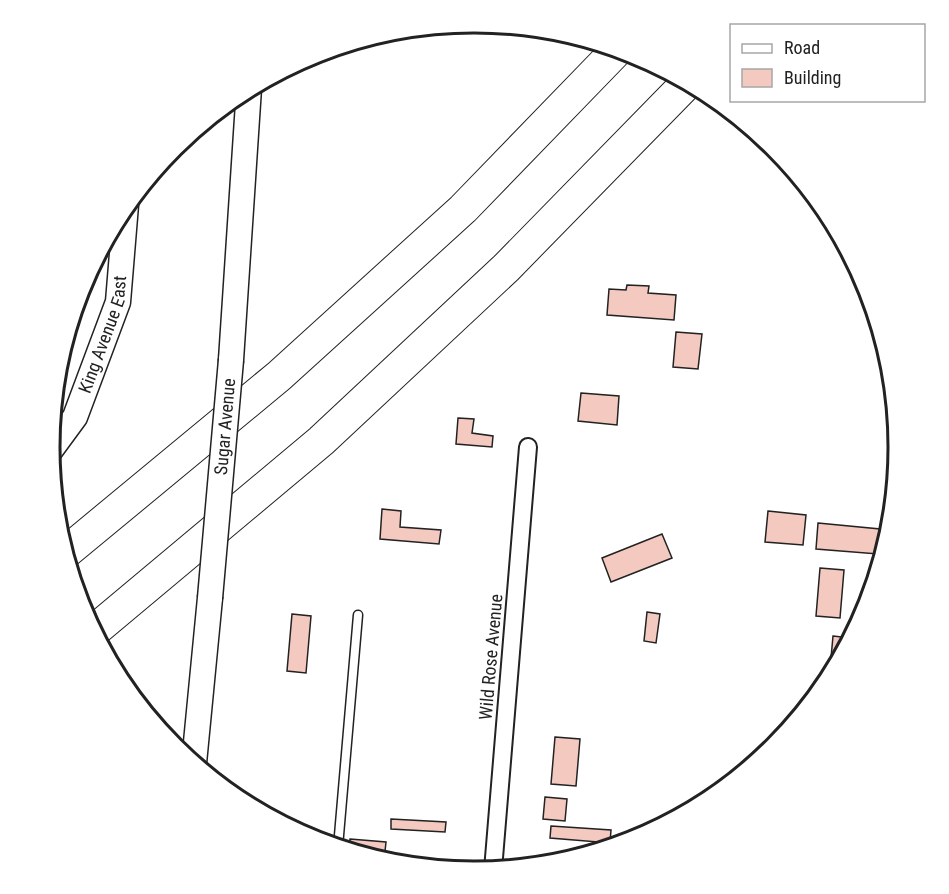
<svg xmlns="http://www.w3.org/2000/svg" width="949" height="894" viewBox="0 0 949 894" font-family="'Roboto Condensed',sans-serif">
<rect width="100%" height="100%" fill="#fff"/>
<path fill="#f3c9c0" stroke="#222" stroke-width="1.5" d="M627,285L649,286L648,293L676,295L674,320L607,315L609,289L626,290Z
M676,332L702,334L698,369L673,367Z
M581,393L619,396L617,425L578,421Z
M458,418L474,419L472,433L493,436L492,447L456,444Z
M382,509L401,511L400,527L441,530L439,544L380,539Z
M768,511L806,515L803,545L765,542Z
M818,523L880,529L878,554L816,549Z
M662,534L672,558L611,582L602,558Z
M820,568L844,570L840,618L816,616Z
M647,612L660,614L656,643L644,641Z
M292,614L311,616L306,673L287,671Z
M833,636L851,638L829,680Z
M555,737L580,739L576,786L551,784Z
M545,797L567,799L565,821L543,819Z
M391,819L446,822L445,832L391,829Z
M551,826L611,830L610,843L550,838Z
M350,839L386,842L384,861L349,850Z"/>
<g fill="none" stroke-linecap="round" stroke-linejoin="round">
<defs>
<path id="lane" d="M338,847L358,615"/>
<path id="street" d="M493,870L528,447"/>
<g id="secondary">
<path d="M231,360L249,88"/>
<path id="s1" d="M50,451L75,417L118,302L126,205"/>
<path d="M194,763L210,598"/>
</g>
<path id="highway" d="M65,553L279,376L463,209L618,49
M94,631L321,441L506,268L688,82"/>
</defs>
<use href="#lane" stroke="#222" stroke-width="11"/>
<use href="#street" stroke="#222" stroke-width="20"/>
<use href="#secondary" stroke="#222" stroke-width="27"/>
<use href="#highway" stroke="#222" stroke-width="34"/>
<use href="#lane" stroke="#fff" stroke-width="8"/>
<use href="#street" stroke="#fff" stroke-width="16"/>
<use href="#secondary" stroke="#fff" stroke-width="24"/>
<use href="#highway" stroke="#fff" stroke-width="32"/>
<defs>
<g id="secondary-bridge">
<path id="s2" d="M210,598L231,360"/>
</g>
</defs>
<use href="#secondary-bridge" stroke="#222" stroke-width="27" stroke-linecap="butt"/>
<use href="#secondary-bridge" stroke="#fff" stroke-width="24"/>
</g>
<g text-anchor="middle" stroke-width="4.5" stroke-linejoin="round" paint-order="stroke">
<g font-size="18" fill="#222" stroke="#fff">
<text dy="6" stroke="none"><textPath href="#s1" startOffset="130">King Avenue East</textPath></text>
<text dy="6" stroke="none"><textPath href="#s2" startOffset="172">Sugar Avenue</textPath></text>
<text transform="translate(491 657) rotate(-85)" y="6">Wild Rose Avenue</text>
</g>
</g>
<path d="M0 0H949V894H0ZM60 447a414 414 0 1 1 828 0a414 414 0 1 1-828 0Z" fill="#fff" fill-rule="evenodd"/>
<path fill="none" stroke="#222" stroke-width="3" d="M60 447a414 414 0 1 1 828 0a414 414 0 1 1-828 0Z"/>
<rect x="730" y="24" width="195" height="78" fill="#ffffff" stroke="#a7a7a7" stroke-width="1.5"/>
<rect x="742" y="44" width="30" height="9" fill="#ffffff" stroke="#a7a7a7" stroke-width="1.5"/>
<text x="784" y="54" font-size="18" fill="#222222">Road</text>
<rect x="742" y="69" width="30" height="18" fill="#f3c9c0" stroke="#a7a7a7" stroke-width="1.5"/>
<text x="784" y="84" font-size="18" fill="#222222">Building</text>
</svg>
